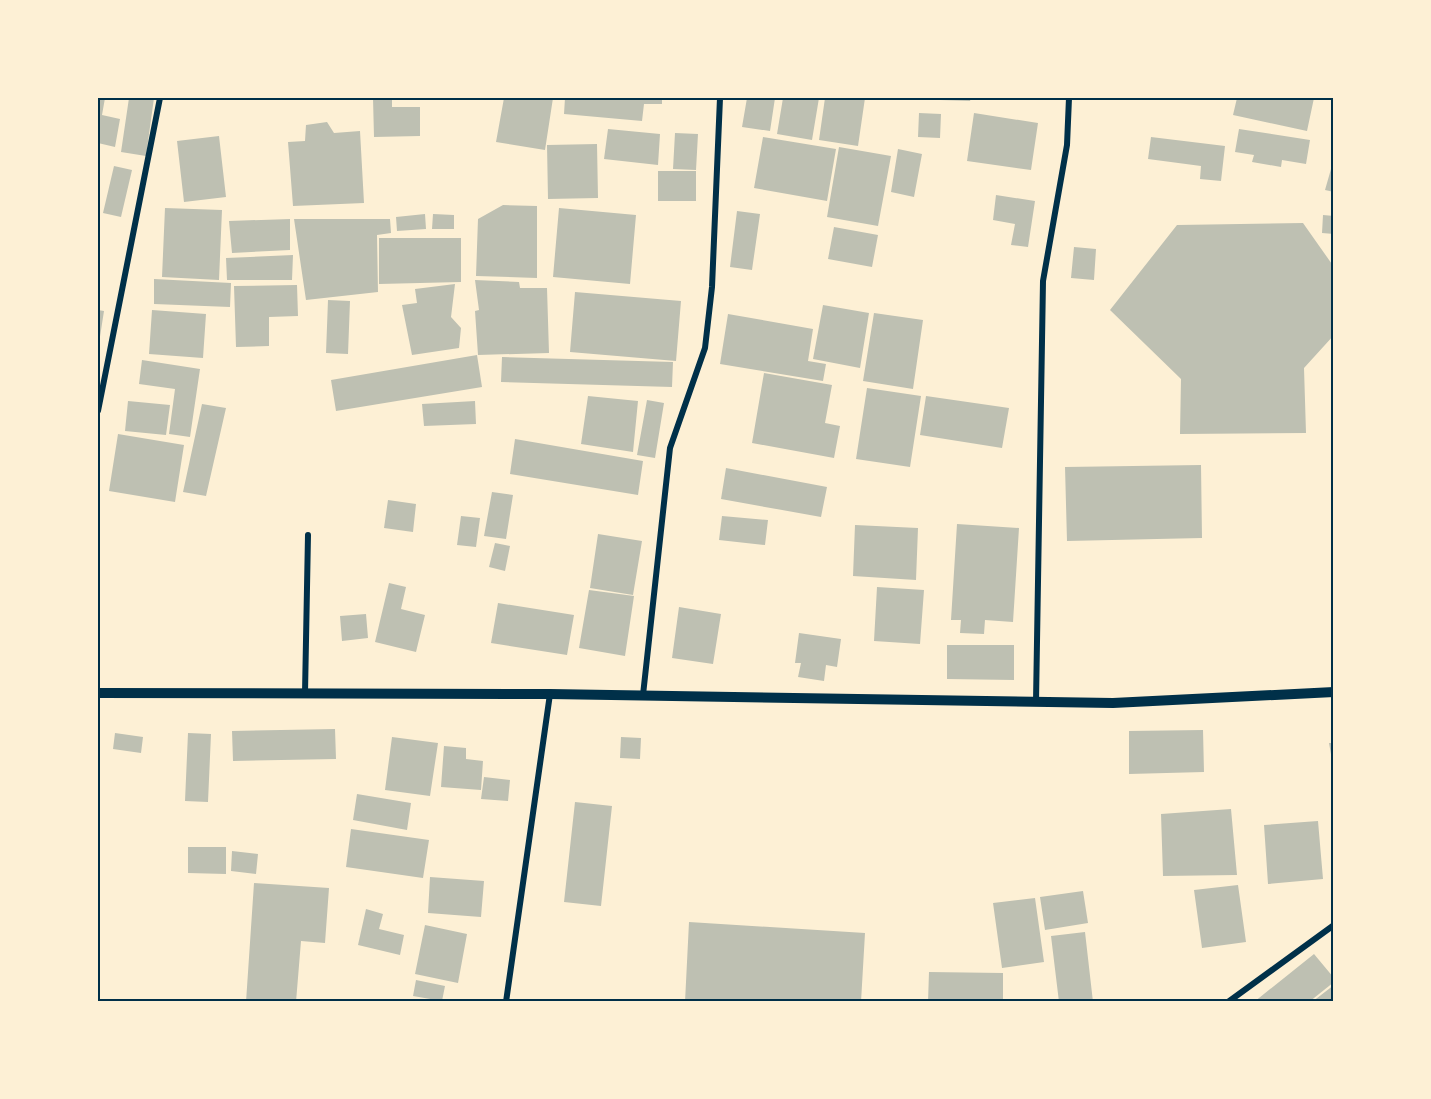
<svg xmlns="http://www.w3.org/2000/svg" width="1431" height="1099" viewBox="0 0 1431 1099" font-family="'PT Sans',sans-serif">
<rect width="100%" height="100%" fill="#fdf0d5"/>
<path fill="#bec0b2" d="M98,98H105L102,115L120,119L115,147L98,143Z
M129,98H154L146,156L121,152Z
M373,98H392V107H420V136L374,137Z
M504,98H553L545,150L496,142Z
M565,98H662V104H644L642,121L564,114Z
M747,98H775L770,131L742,127Z
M783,98H819L812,140L777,134Z
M825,98H865L858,146L819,140Z
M910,98H971L970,101L910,99Z
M1237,98H1314L1307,131L1233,115Z
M919,113L941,114L940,138L918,137Z
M974,113L1038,123L1031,170L967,161Z
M327,122L334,133L360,131L364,203L293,206L288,142L305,141L306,125Z
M608,129L660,134L658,165L604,159Z
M1239,129L1310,140L1306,164L1282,160L1281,167L1252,162L1254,155L1235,152Z
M675,133L698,134L696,170L673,169Z
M219,136L226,197L184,202L177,141Z
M763,137L836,149L827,201L754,188Z
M1151,137L1225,146L1221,181L1200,179L1201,166L1148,159Z
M597,144L598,198L548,199L547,145Z
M839,147L891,156L878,226L827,217Z
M898,149L922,154L914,197L891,192Z
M1333,162H1334V192L1325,190Z
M114,166L132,170L121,217L103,213Z
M658,171H696V201H658Z
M996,195L1035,201L1028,247L1011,245L1015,224L993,220Z
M503,205L537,206V278L476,276L478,219Z
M165,208L222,210L219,280L162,277Z
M559,208L636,215L630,284L553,277Z
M737,211L760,214L752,270L730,267Z
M425,214L426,229L397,231L396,217Z
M433,214L454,215V229H432Z
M1323,215L1334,216V234L1322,233Z
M290,219V250L232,253L229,221Z
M294,219H390L391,233L377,235L378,292L306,300Z
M1303,223L1334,267V335L1304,368L1306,433L1180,434L1181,379L1110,310L1177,225Z
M834,227L878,235L872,267L828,259Z
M379,238H461V282L379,284Z
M1074,247L1096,249L1094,280L1071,278Z
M293,255L292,280H227L226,258Z
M154,279L231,283L230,307L154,304Z
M475,280L519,282L520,288H547L549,353L478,355L475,311L479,310Z
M455,284L451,317L461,328L459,348L412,355L402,305L417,303L415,289Z
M297,285L298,316L269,317V346L236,347L234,286Z
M575,292L681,301L676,361L570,352Z
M328,300L350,301L348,354L326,353Z
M823,305L869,313L860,368L813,359Z
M98,310L104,311L99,343H98Z
M152,310L206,314L203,358L149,354Z
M874,313L923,320L913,389L863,381Z
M728,314L813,329L808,361L826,364L823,381L720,364Z
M477,355L482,387L336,411L331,380Z
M502,357L673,362L672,387L501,382Z
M142,360L200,369L190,437L169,434L175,389L139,384Z
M764,373L832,385L825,423L840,426L834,458L752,443Z
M867,388L921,396L910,467L856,459Z
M588,396L638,401L633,452L581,444Z
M926,396L1009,408L1002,448L920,435Z
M647,400L664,403L655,458L637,455Z
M128,401L170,405L166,435L125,431Z
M475,401L476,424L424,426L422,404Z
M202,404L226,408L206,496L183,492Z
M118,434L184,445L175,502L109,491Z
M515,439L643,461L638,495L510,474Z
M1201,465L1202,538L1067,541L1065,467Z
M726,468L827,487L821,517L721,499Z
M492,492L513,495L506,539L484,536Z
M388,500L416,504L413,532L384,528Z
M461,516L480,518L476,547L457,545Z
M722,516L768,520L765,545L719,540Z
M957,524L1019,528L1013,622L985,620L984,634L960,633L961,620H951Z
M855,525L918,528L916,580L853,576Z
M598,534L642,541L633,595L590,588Z
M495,543L510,546L505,571L489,567Z
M389,583L406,587L401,609L425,615L416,652L375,642Z
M877,587L924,590L920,644L874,641Z
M589,590L634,596L625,656L579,648Z
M498,603L574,615L567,655L491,643Z
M679,607L721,614L713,664L672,658Z
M366,614L368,638L342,641L340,616Z
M799,633L841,639L837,667L826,665L824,681L798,677L801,663H795Z
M947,645H1014V680L947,679Z
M335,729L336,759L233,761L232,731Z
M1203,730L1204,772L1129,774V731Z
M115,733L143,737L141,753L113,749Z
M188,733L211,734L208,802L185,801Z
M392,737L438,743L430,796L385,790Z
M621,737L641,738L640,759L620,758Z
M1329,743H1334V760H1332Z
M444,746L466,748V759L483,761L481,790L441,787Z
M484,777L510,780L508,801L481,799Z
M357,794L411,803L407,830L353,820Z
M575,802L612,806L601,906L564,902Z
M1231,809L1237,875L1163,876L1161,814Z
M1318,821L1323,879L1268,884L1264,825Z
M351,829L429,840L423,878L346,867Z
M188,847H226V874L188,873Z
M232,851L258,854L256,874L231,871Z
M430,877L484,881L481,917L428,913Z
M254,883L329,888L325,943L301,941L296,1002H246Z
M1238,885L1246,942L1202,948L1194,890Z
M1083,891L1088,923L1045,930L1040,897Z
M1035,898L1044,962L1002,968L993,903Z
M366,909L383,914L379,929L404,935L400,955L358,945Z
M689,922L865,933L861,1002H685Z
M425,925L467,934L458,983L415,974Z
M1085,932L1093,1002H1059L1051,936Z
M1314,954L1334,978V982L1309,1002H1254Z
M929,972L1003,973V1002H928Z
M416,980L445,986L442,1001L413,996Z
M1334,985V1002H1312Z"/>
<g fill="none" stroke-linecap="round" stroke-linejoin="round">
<path stroke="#003049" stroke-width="6" d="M98,411L160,98
M305,693L308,535
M643,695L670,448L705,348L712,287L720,98
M1036,702L1043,281L1067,145L1069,98
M506,1002L550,694
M1228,1002L1334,925"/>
<path stroke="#003049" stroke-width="10" d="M98,693L550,694L1113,703L1334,692"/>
</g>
<rect width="1431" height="1099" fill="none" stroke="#fdf0d5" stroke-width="198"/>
<rect x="99" y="99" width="1233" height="901" fill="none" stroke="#003049" stroke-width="2"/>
</svg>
